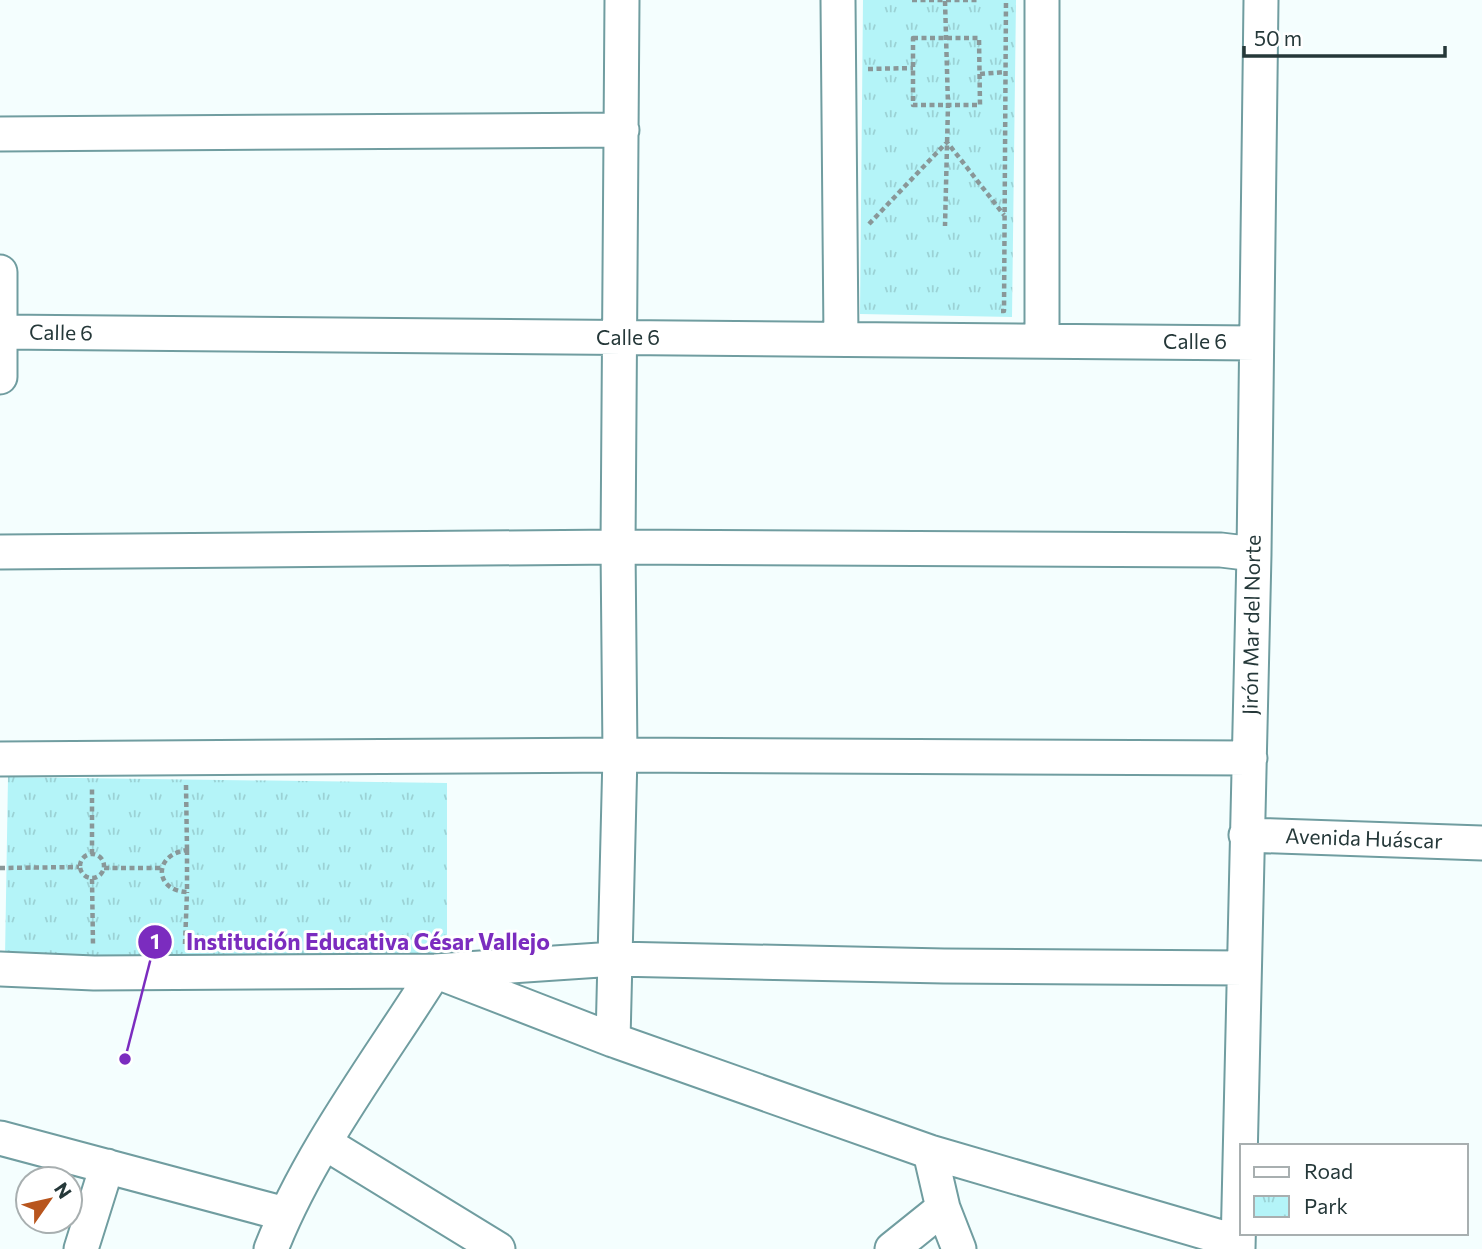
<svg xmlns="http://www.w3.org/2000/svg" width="1482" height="1249" viewBox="0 0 1482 1249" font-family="Commissioner,sans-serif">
<defs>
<pattern id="park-tufts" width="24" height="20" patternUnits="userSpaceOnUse" patternTransform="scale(1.75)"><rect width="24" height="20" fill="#b4f4f8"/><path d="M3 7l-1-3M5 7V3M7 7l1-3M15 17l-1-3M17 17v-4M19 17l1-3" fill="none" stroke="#9bd2d5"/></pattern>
</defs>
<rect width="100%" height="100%" fill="#f4fefe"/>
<path fill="url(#park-tufts)" d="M863,0H1016L1012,317L860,314Z
M8,777L447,783V959L5,957Z"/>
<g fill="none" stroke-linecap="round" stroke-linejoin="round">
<defs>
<path id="minor" d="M838,0L841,339
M1042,0V341
M0,134L622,130
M0,272V377
M0,332L1256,343
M0,552L618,547L1221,550L1254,554
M0,759L620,755L1250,758
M1246,835L1482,843
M0,969L94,973L435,971L615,959L944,966L1244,968
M613,1040L620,755L618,547L622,0
M0,1138L285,1214
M325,1143L498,1249
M930,1152L943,1208L959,1249
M81,1249L107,1166
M271,1249C309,1152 379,1060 435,971L613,1040L930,1152L1238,1242
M892,1249L943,1208
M1238,1249L1254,554L1261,0"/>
</defs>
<use href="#minor" stroke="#709da0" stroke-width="37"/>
<path stroke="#899798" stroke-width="4.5" stroke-dasharray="5 3.5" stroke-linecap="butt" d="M912,0H980
M945,1L948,105L945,226
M913,38H979L980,105H913Z
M868,69L913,68
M980,74L1005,72
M869,224L947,142L1004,215
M1001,311H1004L1006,0
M186,785L187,850
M187,850V892C155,891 152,855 187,850Z
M80 866a12 12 0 1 1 24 0a12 12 0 1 1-24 0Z
M92,854V788
M0,868L79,867
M104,868H162
M92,879L93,945
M185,944L187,892"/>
<use href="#minor" stroke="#fff" stroke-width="33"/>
</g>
<g text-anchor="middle" stroke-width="6" stroke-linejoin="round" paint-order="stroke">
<g font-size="21" fill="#253839" stroke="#fff">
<text transform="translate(61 333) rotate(1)" y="7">Calle 6</text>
<text x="628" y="345">Calle 6</text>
<text x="1195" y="349">Calle 6</text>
<text transform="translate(1252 625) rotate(-89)" y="7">Jirón Mar del Norte</text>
<text transform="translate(1364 839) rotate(2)" y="7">Avenida Huáscar</text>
</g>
</g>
<path fill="none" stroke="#7b2cbf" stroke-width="2.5" d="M125 1059L155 942"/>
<g fill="#7b2cbf" stroke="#fff" stroke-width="2.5">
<circle cx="125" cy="1059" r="7"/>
<circle cx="155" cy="942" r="18"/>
</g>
<g font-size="21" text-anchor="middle" font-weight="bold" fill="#fff">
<text x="155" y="949">1</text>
</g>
<g font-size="23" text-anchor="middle" font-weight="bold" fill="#7b2cbf" stroke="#fff" stroke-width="6" stroke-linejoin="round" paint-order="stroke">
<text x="368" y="950">Institución Educativa César Vallejo</text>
</g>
<rect x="1240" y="1144" width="228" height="91" fill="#ffffff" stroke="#a8afb0" stroke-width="2"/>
<rect x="1254" y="1167" width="35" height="10" fill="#ffffff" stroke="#a8afb0" stroke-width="2"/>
<text x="1304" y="1179" font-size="21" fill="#253839">Road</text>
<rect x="1254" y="1196" width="35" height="21" fill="url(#park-tufts)" stroke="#a8afb0" stroke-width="2"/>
<text x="1304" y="1214" font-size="21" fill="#253839">Park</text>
<g transform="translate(49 1200) rotate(56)"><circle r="33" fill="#ffffff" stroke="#a8afb0" stroke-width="2"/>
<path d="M0-5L12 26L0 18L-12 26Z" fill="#b8551d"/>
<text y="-10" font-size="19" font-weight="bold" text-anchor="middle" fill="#253839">N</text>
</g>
<path d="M1244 46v10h201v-10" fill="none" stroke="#253839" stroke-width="3.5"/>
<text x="1254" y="46" font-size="21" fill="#253839" stroke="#ffffff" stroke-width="5" paint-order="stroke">50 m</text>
</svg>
